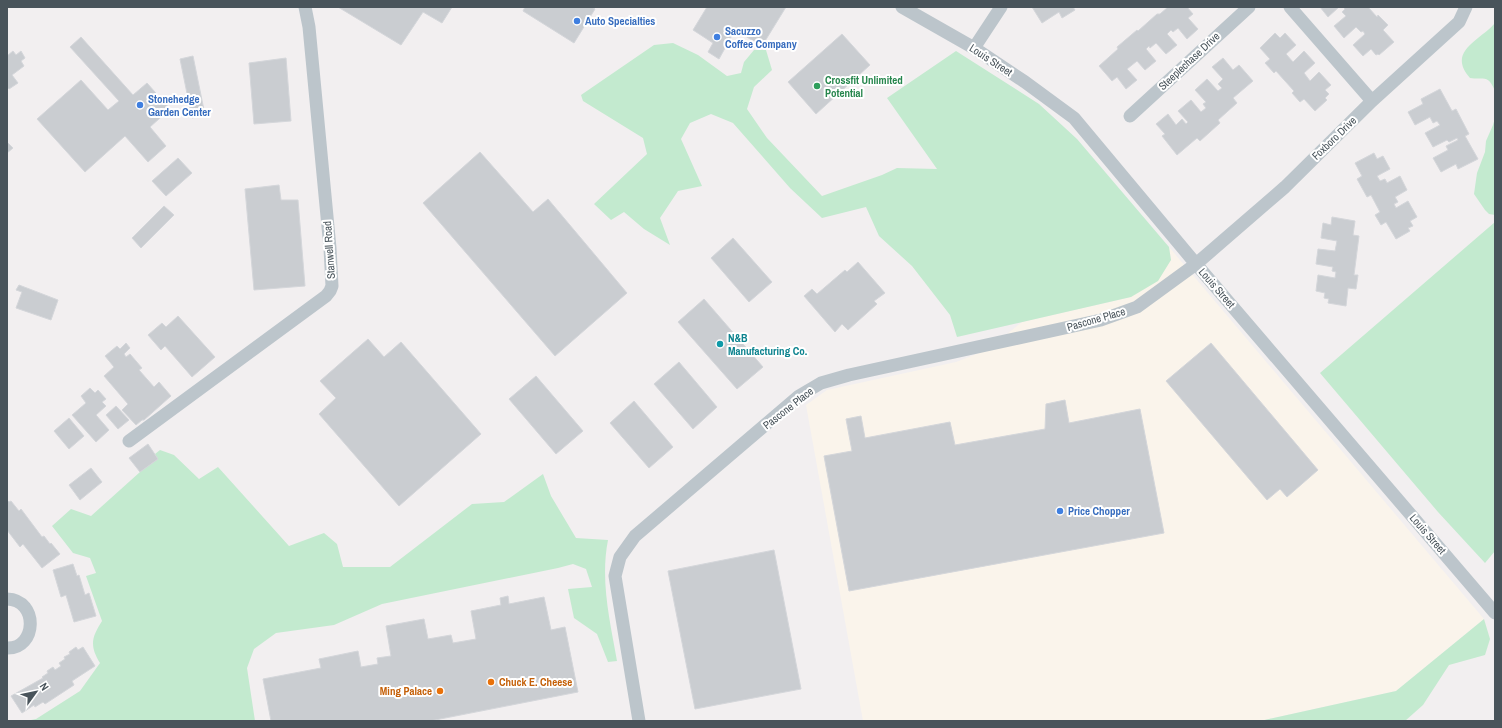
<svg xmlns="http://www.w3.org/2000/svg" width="1502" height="728" viewBox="0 0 1502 728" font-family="'Archivo Narrow',sans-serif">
<rect width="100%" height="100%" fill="#f2eff0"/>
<path fill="#faf4eb" d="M1169,247L1484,619L1396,691L1260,721H863L806,405L827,390L956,362L987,350L1022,322L1131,297L1171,260Z"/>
<path fill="#c3eacf" d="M1495,23V91C1488,74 1484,80 1470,78C1446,51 1481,40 1495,23Z
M673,43L698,55L727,76L741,73L744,62L754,50H766L772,70L754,87L747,109L767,138L822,196L882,175L897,168L937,169L887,98L956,51L1039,104L1077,139L1169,247L1171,260L1158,281L1131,297L957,337L950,315L912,266L879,236L866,207L822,218L790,188L733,123L711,114L690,123L681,139L702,186L678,191L660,218L670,245L644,229L624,212L611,220L594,204L647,154L643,138L583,101L581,95L654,45Z
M1495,118V215L1489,214L1485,210L1474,194L1477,173L1485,152L1486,141L1493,125Z
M1495,222V551L1485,563L1438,512L1320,373Z
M160,450L174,455L199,479L218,467L289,546L324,533L337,544L343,567H390L472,504L504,502L543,474L551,496L576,538L608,540C600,581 610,621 617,661L608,662L597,634L574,618L568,589L592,587L586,569L573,564L558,568L382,604L334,625L276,633L254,649L247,668L255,721H26L36,719L80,691L100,663C89,645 92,637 102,621L86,576L96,573L90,558L73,553L52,526L71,509L91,516L140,472L158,459L155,454Z
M1484,619L1490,639L1485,655L1449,665L1423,705L1405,721H1260L1396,691Z"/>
<path fill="#cacdd1" stroke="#d4d6da" d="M338,7H452L442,23L423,12L401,45Z
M525,7H592L595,9L574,43L523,11Z
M707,7H786L762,46L735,30L719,59L708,52L713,43L693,30Z
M1032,7H1073L1075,10L1062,18L1059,12L1042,23Z
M1168,7H1187L1193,14L1188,18L1198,29L1187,39L1178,28L1173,32L1171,30L1167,34L1177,45L1166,54L1156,43L1150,48L1149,46L1146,49L1156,61L1145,70L1137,61L1127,69L1137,80L1126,89L1117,77L1112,81L1099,66L1118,49L1117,47L1137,30L1138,31L1157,14H1160Z
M1320,7H1339L1328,17Z
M1343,7H1368L1377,17L1378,15L1388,25L1383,30L1394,42L1379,55L1378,54L1376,55L1371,49L1363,56L1353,45L1365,34L1363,31L1361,32L1356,27L1344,38L1334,26L1346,16L1342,12L1345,9Z
M1275,33L1280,38L1285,33L1296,45L1286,54L1293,62L1304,51L1315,63L1304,73L1310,81L1319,72L1331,85L1325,90L1329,94L1325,98L1327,100L1315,111L1304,99L1300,102L1292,93L1294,91L1276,71L1274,73L1265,63L1270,59L1260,48Z
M842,34L870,65L816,114L788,82Z
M81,37L133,95L147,83L170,109L150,127L166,146L148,162L125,136L85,172L37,119L81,80L108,110L119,101L70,47Z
M13,51L16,55L21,51L25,58L21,61L24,66L12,75L18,83L9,89L7,87V56Z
M193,56L205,115L192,118L180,59Z
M286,58L291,121L254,124L249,63Z
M1223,58L1233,70L1239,65L1253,81L1233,98L1237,103L1218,120L1220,123L1200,141L1197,138L1177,155L1162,136L1165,134L1156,124L1168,114L1176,125L1182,119L1186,124L1188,122L1178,111L1191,100L1201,112L1206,108L1203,104L1206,102L1195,90L1207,79L1218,91L1222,88L1218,84L1223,79L1212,67Z
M1440,89L1452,111L1456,109L1469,134L1465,136L1478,159L1458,169L1456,164L1441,172L1433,158L1448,150L1446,146L1458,140L1457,138L1449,142L1447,140L1433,147L1425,133L1440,125L1437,121L1433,123L1430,117L1415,125L1408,112L1423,104L1421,99Z
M7,142L13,148L7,153Z
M480,152L533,212L548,199L627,293L555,356L423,203Z
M1374,153L1377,159L1383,156L1390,169L1377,176L1380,181L1385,179L1387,183L1400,176L1407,190L1395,197L1398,202L1394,204L1396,208L1408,201L1417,217L1410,221L1413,226L1408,228L1410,231L1396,239L1386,222L1381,225L1375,215L1380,212L1371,195L1367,197L1357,179L1362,176L1355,163Z
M178,158L192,173L166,196L152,181Z
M279,185L281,200H298L305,286L254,290L245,189Z
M164,206L174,215L141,248L132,238Z
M1332,217L1355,221L1353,235L1359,236L1354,275H1358L1356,289L1348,288L1346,306L1328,303L1329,299L1324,298L1325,293L1316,291L1318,275L1335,278L1336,272L1332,271L1333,267L1316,264L1318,249L1335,251L1337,241L1321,238L1323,223L1331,225Z
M733,238L772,282L749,302L711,258Z
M858,262L885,293L874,301L877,304L848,330L842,324L835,332L804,296L812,289L817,294L845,270L847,272Z
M19,285L58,300L51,320L16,308L22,292L16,290Z
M704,299L763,367L737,389L678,322Z
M178,316L215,357L192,377L165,346L161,350L148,335L162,323L166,327Z
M368,339L384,357L401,342L481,434L399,506L319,414L336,398L320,381Z
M126,343L130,348L124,354L126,357L130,354L142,368L139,370L154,387L159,382L171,396L144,420H142L136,425L122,410L128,404L104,376L114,367L105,356L117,346L120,349Z
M1211,343L1318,470L1287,497L1280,489L1267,500L1166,381Z
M679,362L717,407L693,429L654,384Z
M536,376L583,431L556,454L509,399Z
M90,388L95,393L98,390L106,399L102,402L106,406L96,415L109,430L96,442L72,415L86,403L81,396Z
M1065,400L1069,423L1140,409L1164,533L849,591L824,456L852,451L846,419L861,416L865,438L950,422L955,445L1045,429L1046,404Z
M634,401L673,447L649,468L610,423Z
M116,406L129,420L118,429L106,415Z
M69,418L84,436L69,449L54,431Z
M148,444L158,459L140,472L129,458Z
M91,468L102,482L80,500L69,485Z
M7,500L9,502L11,501L19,511L21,509L42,537L44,536L50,544L51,543L60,554L42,568L23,544L20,547L7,530Z
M774,550L801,689L695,709L668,571Z
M73,564L77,576L79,575L85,595L89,593L96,616L74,622L66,595L61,597L53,570Z
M508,596L509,604L544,597L551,630L565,627L578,692L430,721H271L263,679L321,668L319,659L358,651L361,667L378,664L377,658L391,656L386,626L424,619L428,639L451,635L453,643L476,639L471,611L501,605L500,598Z
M76,647L78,650L83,647L95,666L72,681L74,685L45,704L43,702L35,707L34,705L22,713L11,696L43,678L42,677L48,673L47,671L53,667L55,670L61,666L59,663L65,659L64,657L70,654L69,652Z"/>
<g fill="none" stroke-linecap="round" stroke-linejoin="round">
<path stroke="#bcc5cb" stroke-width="13" d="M902,7L974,48L1025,82L1074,118L1196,264L1495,613
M1290,7L1372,101
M974,48L1001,7
M1130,116L1249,7
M129,441L326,296L330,291L332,286L330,248L309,27L305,7
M7,599C39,600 37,649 7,648
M639,721L615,576L620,557L635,536L799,396L821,383L849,375L1101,320L1137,307L1196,264L1285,187L1372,101L1459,22L1466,7"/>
</g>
<g fill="#3f7fe0" stroke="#fff" stroke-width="1.5">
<circle cx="577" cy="21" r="4"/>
<circle cx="717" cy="37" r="4"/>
<circle cx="140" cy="105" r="4"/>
<circle cx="1060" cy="511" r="4"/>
</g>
<circle fill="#2e9e5b" stroke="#fff" stroke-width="1.5" cx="817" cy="86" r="4"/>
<circle fill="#0f9aa8" stroke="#fff" stroke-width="1.5" cx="720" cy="344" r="4"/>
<g fill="#e8710a" stroke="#fff" stroke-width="1.5">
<circle cx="491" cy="682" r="4"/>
<circle cx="440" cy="691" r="4"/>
</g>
<g text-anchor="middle" stroke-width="4" stroke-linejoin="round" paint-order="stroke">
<g font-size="11" font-weight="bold" fill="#366cbe" stroke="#fff" text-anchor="start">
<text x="585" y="25">Auto Specialties</text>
<text x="725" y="35">Sacuzzo<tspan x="725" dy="13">Coffee Company</tspan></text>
<text x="148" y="103">Stonehedge<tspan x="148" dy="13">Garden Center</tspan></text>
<text x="1068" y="515">Price Chopper</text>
</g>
<g font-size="11" fill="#49545b" stroke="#fff">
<text transform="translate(991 60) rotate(33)" y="4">Louis Street</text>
<text transform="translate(1189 61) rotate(-43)" y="4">Steeplechase Drive</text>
<text transform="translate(1334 138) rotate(-44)" y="4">Foxboro Drive</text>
<text transform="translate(329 250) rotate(-94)" y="4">Stanwell Road</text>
<text transform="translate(1217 288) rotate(49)" y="4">Louis Street</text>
<text transform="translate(1096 319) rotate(-16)" y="4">Pascone Place</text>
<text transform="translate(788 408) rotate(-38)" y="4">Pascone Place</text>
<text transform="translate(1428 534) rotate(49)" y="4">Louis Street</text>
</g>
<g font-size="11" font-weight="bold" fill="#27864d" stroke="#fff" text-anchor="start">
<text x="825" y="84">Crossfit Unlimited<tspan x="825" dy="13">Potential</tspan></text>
</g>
<g font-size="11" font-weight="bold" fill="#0d838f" stroke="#fff" text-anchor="start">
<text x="728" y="342">N&amp;B<tspan x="728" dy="13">Manufacturing Co.</tspan></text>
</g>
<g font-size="11" font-weight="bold" fill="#c56008" stroke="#fff" text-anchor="start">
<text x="499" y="686">Chuck E. Cheese</text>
<text x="432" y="695" text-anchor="end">Ming Palace</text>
</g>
</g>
<rect width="1502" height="728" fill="none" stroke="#49545b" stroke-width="16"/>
<g transform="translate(36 692) rotate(57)" stroke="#ffffff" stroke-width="3" paint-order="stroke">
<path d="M0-3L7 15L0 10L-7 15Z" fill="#49545b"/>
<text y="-6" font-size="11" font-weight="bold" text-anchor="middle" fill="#49545b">N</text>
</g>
</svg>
